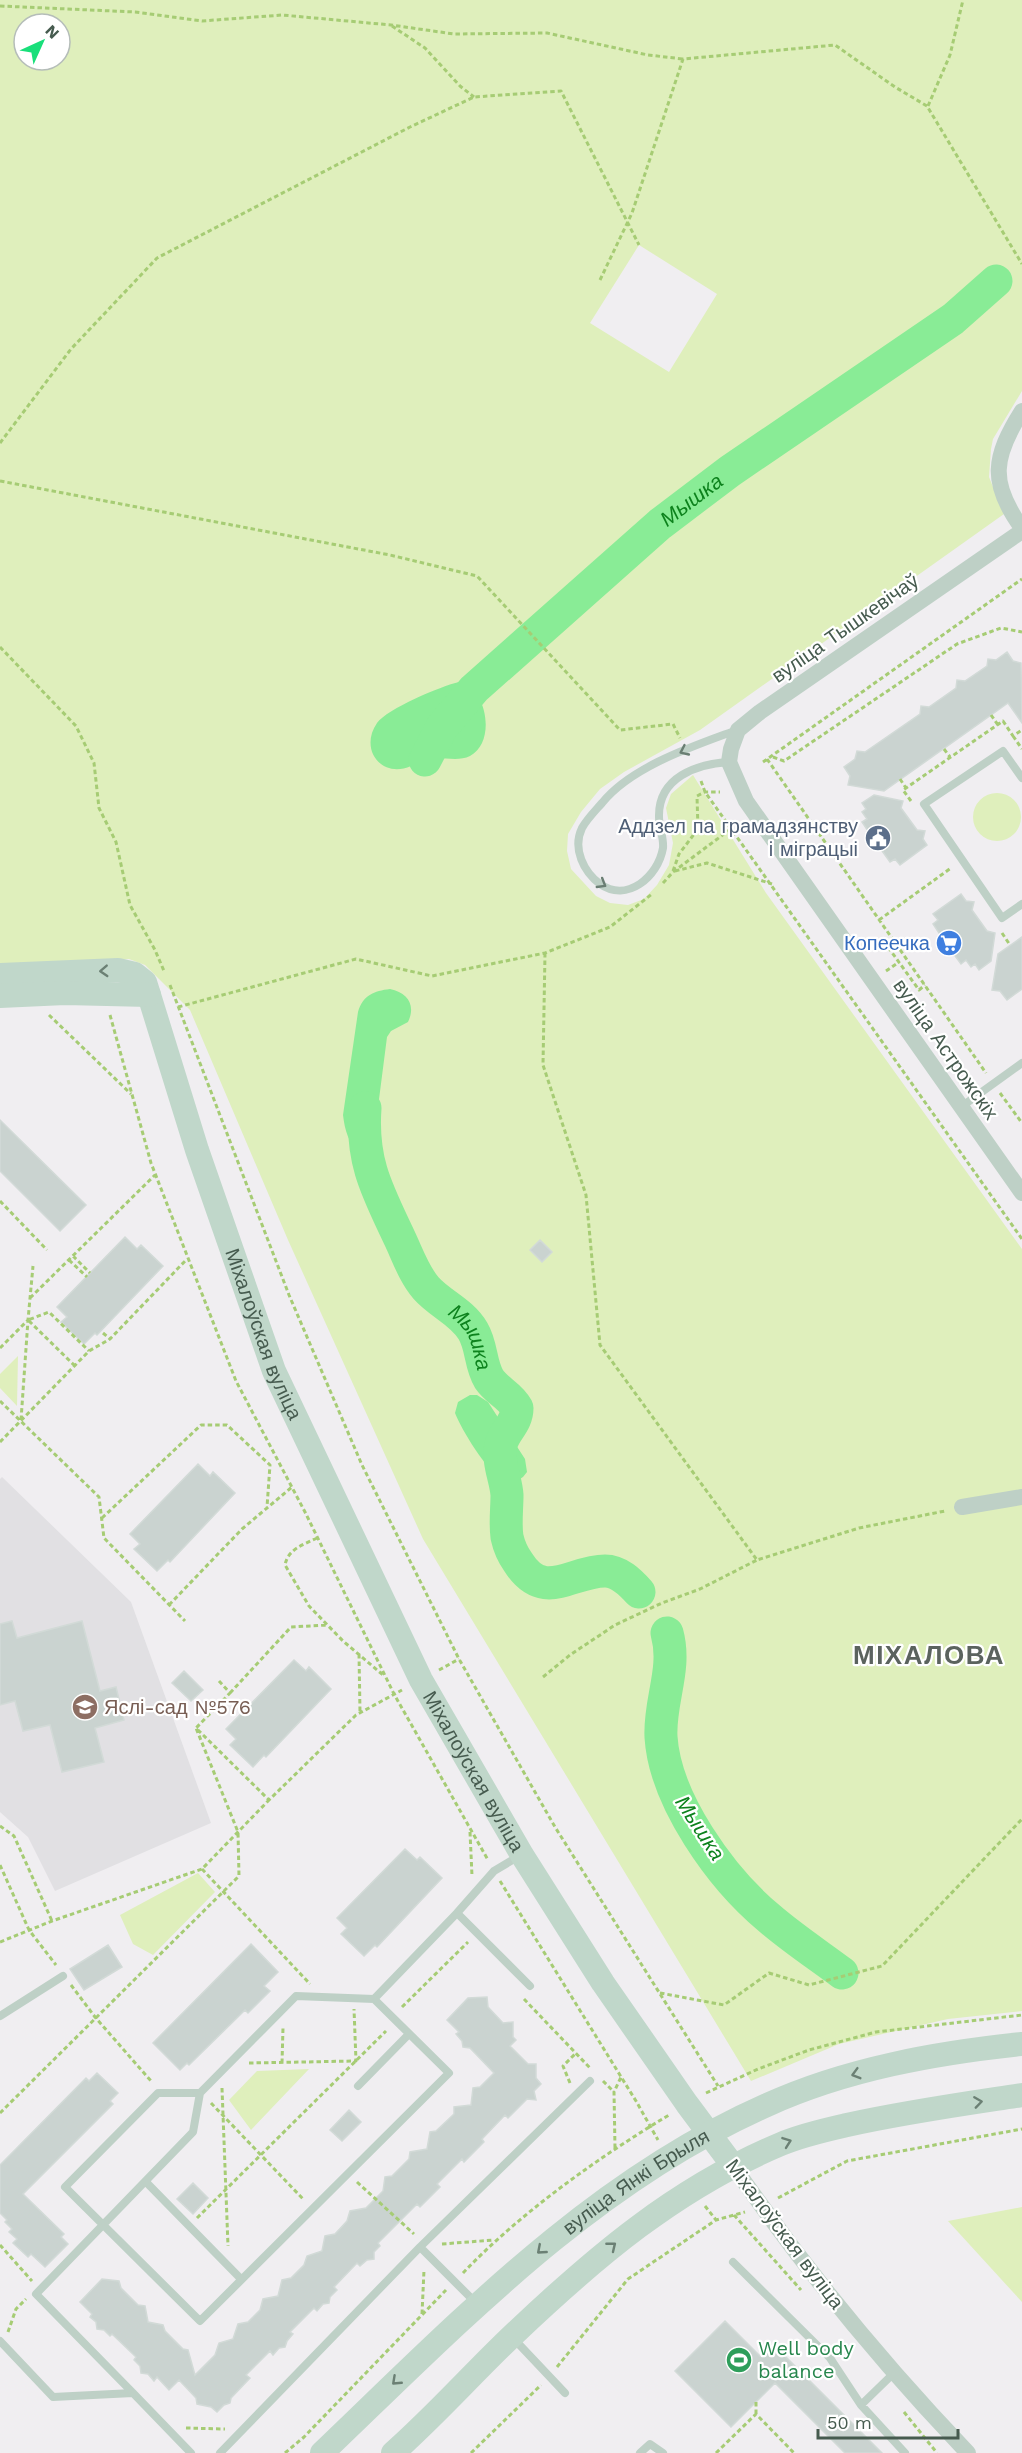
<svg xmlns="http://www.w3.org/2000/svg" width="1022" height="2453" viewBox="0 0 1022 2453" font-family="'Work Sans',sans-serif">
<rect width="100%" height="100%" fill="#f0eef1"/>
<path fill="#e1e0e3" d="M2,1477L131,1602L211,1823L55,1891L28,1837L0,1812V1479Z"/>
<path fill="#dfefbc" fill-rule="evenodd" d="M0,0H1022V391L993,439L991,449L989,477L1004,514L700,730L624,772L600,789L581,812L568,834L567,851L571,869L596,896L610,903L628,905L644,899L657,885L669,865L673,843L666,808L671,794L693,775L766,893L1022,1249V2011L948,2019L839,2044L751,2081L423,1539L288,1240L190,1010L145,965L129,959L0,968ZM24,24H60V60H24ZM639,245L717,294L669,372L590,323Z
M973 817a24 24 0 1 1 48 0a24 24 0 1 1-48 0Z
M18,1356L17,1406L0,1388V1374Z
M198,1873L215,1892L153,1955L133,1944L120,1915Z
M309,2069L251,2130L229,2100L257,2071Z
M1022,2207V2302L948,2221Z"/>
<path fill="#89ec96" d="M459,682C488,688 496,743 470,756C460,761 447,758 437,758C428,758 420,762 411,766C381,779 359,749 377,723C387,709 441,686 459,682Z
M390,989C408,993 416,1005 408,1022L391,1031L387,1037L373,1146L367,1152H361C348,1143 345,1131 343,1115L358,1012C363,995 374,991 390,989Z
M470,1395H477L488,1402L525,1459L527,1472L523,1477C516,1482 509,1483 501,1479C487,1471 461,1429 455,1413L458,1402Z"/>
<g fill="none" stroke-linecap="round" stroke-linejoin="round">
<g stroke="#89ec96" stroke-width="33">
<path id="s1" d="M425,760L442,727L474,689L660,524L730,471L953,319L996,281"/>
<path id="s2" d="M365,1108C361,1163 378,1192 400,1239C408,1256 414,1274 426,1288C440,1304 462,1312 473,1331C482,1346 480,1364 489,1379C497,1391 510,1395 517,1408C517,1424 504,1431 501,1445C497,1462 506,1479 507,1495C507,1509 505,1523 507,1537C509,1546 513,1555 518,1562C544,1603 571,1571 605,1571C619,1571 630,1582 639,1592"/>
<path d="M667,1633C677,1669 659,1701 661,1737C665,1800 721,1878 769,1918C792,1938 818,1955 842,1973"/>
</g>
</g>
<path fill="#cad3d0" stroke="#d2dad7" stroke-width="1.5" d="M1007,652L1013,661L1021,663L1022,723L1008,703L884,791L848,785L850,776L844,767L855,759L857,751L865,752L920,714L921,706L929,707L956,688L957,680L965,681L987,666L988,659L996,660Z
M874,795L903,801L901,808L917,830L925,831L923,839L927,845L900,865L895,859L890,862L880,848L871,846L872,837L862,822L867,819L862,812L866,809L862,803Z
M961,894L966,901L974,902L972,910L987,931L995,933L991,961L979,970L975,964L971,967L966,960L961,964L950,949L941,947L943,939L933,924L938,920L933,914Z
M1022,937V989L1007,1000L1000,991L992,990L998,954Z
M0,1120L86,1205L60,1231L0,1171Z
M125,1237L137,1249L141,1245L163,1266L97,1335L95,1333L84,1344L61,1322L67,1317L57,1307Z
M540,1240L552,1252L542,1262L530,1250Z
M198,1464L210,1476L213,1472L235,1493L170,1562L168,1560L157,1571L134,1549L140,1544L130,1534Z
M12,1621L17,1638L82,1621L100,1691L116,1687L124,1720L95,1728L104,1762L62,1772L50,1725L23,1731L15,1701L0,1705V1624Z
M294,1660L306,1671L309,1667L331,1689L266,1757L264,1755L253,1767L230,1745L236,1739L226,1729Z
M184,1671L203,1690L191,1701L172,1683Z
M405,1849L417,1860L420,1857L442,1878L377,1947L375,1945L364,1956L341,1934L347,1928L337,1918Z
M251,1944L278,1972L264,1986L270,1991L248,2013L245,2010L189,2065L187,2063L180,2070L153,2043Z
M108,1945L122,1967L84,1990L70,1969Z
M487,1997L488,2007L503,2023L513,2022V2037L516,2040L510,2046L528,2064H536V2078L541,2084L534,2091L536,2100L527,2099L508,2118L505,2115L482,2139L484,2142L464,2162L462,2159L437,2184L440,2187L420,2207L417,2204L378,2243L380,2246L374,2252V2259L367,2260L360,2266L357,2263L334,2287L337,2290L330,2297L329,2303L323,2304L317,2311L314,2308L290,2332L293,2334L287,2341L285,2347L279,2348L273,2355L270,2351L246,2375L250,2378L231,2398L230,2403L224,2405L217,2412L211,2407L197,2404L196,2398L179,2380L169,2390L157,2377L154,2381L148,2374L141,2373L140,2366L134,2360L136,2357L112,2334L110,2336L104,2330L97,2329L96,2322L90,2317L92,2314L80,2302L102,2279L119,2281L121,2288L138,2305L145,2306L148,2322L163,2325L165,2331L183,2349L188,2350L195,2375L215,2355L219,2343L233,2339L238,2324L248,2322L260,2310L263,2299L278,2296L282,2280L291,2278L304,2265L307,2256L322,2251L325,2236L335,2234L347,2221L350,2211L366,2208L383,2191L385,2177L392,2176L409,2159L410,2152L427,2149L430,2132L436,2131L454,2114V2107L471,2105L473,2088L480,2087L494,2073L470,2048L463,2047L462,2041L456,2034L459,2032L447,2020L468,1998Z
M97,2073L118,2093L110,2101L113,2104L23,2194L64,2234L61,2237L68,2244L45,2267L31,2254L28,2257L13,2243L17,2239L9,2232L12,2229L5,2222L7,2220L0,2213V2165L86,2078L89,2081Z
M349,2110L361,2122L342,2141L330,2130Z
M193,2183L208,2198L193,2214L177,2199Z
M725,2321L760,2356L773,2344L882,2453H845L775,2383L731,2427L675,2371Z"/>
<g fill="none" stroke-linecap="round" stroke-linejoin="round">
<path stroke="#a6cc74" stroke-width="3" stroke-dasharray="4.5 3" stroke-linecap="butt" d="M0,6L135,12L202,21L282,15L391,25L454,34L547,33L648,55L683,59
M392,26L425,48L460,86L474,97
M928,106L950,55L963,0
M600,280L632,213L683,59L835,45L895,87L927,106L1022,264
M0,443L71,349L157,258L410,127L474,97L561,91L639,245
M0,481L390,555L477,576L620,730L673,724L680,738
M0,647L76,726L94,763L99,808L116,842L130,905L155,950L164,971
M991,715L998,725
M1013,736L1022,749
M944,749L950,757
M773,757L784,761L957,644L1001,628L1022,632
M767,759L986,1073
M763,762L1022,579
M900,779L906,788
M701,781L705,792L1022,1239
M911,801L903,790L1003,721L1013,736L1022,730
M673,871L679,854L698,829L697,796L705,792H720
M675,871L707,863L772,884
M663,883L673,872L732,828
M879,920L951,868
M1002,933L1010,945
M894,943L888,947L919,990L925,985
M545,953L543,1065L586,1195L600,1345L757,1560L859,1528L945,1511
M886,971L899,962
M170,985L289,1295L362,1465L459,1659L555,1827L718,2086
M178,1007L356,959L432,976L545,953L610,927L652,894
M49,1015L131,1094
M110,1015L151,1163L236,1381L305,1512L394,1694L488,1860
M1000,1093L1022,1123
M0,1201L47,1250
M73,1256L90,1273
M69,1260L87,1277
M30,1298L155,1175
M103,1333L110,1339
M0,1348L28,1320L33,1266
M75,1366L28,1320L49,1312L89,1351
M0,1401L99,1497L104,1538L185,1621
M21,1420L28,1320
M0,1442L89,1351L110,1339L187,1259
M102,1518L201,1425H227L270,1465L267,1507
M317,1538C303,1545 288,1549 285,1565L309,1606L343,1641L383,1675
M169,1605L242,1529L292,1487
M359,1654L360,1712
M439,1670L459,1659
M543,1677L570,1655L615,1625L662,1603L700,1589L757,1560
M219,1681L230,1693L196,1728L269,1800L356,1715L402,1690
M230,1693L291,1627L328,1625
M0,1826L14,1836L52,1921
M470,1832L472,1876
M0,1865L29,1930L56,1965
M202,1869L310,1984
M500,1881L636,2101L658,2140
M0,1942L52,1921L202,1869L269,1800
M71,1985L95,2017L151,2081
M660,1993L724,2005L769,1973L809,1985L882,1966L1022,1819
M524,1999L590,2068
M402,2007L468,1942
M249,2063L356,2061L354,2009
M282,2063L283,2028
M603,2081L614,2092
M570,2083L563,2066L576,2053
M222,2088L228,2246
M706,2093L758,2069L809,2050L876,2032L1022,2015
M211,2103L304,2200
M0,2113L239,1876L238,1832L196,1728
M615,2148L614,2092L621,2077
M357,2182L414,2234
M778,2198L847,2161L1022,2129
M705,2206L716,2220
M734,2215L801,2290
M197,2218L386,2031
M442,2244L494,2240
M0,2245L32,2281
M463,2273C520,2213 599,2157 669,2115
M422,2314L424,2270
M8,2332L16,2309L26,2299
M557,2367L628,2279L716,2220L745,2212
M904,2412L937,2453
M756,2414V2402
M186,2428L225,2429
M285,2453L304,2437L446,2290
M471,2453L541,2385
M716,2453L756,2414L794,2453"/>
<path stroke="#bed0c6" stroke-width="8" d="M729,762C697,764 658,777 659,817C659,827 664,838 663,848C658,877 627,903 600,884C584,872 572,849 582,828C587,819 595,811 602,803C632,766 694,746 737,730
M1022,778L1003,751L924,804L1002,918L1022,904
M961,1107L1022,1063
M457,1913L530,1986
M296,1996L374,1999L449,2073L200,2321L65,2187L158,2093H200Z
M374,1999L457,1913L494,1871L521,1855
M0,2016L63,1976
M358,2086L409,2034
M146,2182L241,2279
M420,2247L476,2303
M733,2262L830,2358L861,2405L905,2453
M514,2339L565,2393
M0,2341L53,2397L133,2393L191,2453
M133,2393L36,2294L193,2132L200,2093
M861,2405L895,2372
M220,2453L420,2247L590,2081
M640,2453L650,2444L663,2453"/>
<path stroke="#bed0c6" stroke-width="16" d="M1022,411C993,457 989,483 1022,528
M1022,531L760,712L738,730L731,749L729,762L746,801L1022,1193
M962,1507L1022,1497
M734,2167C804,2268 883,2364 968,2453"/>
<g stroke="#c0d7ca" stroke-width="24">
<path id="s3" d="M0,975L118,970L135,974L145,982L197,1150L274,1371L421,1680L522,1855L603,1983L687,2104L734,2167"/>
<path d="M0,996L65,993L149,995"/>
<path id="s4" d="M322,2453C458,2323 592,2182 767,2105C846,2069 936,2053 1022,2044"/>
<path d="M393,2453C435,2416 472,2374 513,2335C595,2257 676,2188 781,2144C802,2135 825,2130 847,2125C905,2112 963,2104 1022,2095"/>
</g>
</g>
<defs><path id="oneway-chevron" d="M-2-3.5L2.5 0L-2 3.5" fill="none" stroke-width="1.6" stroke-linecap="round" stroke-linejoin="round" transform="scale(1.5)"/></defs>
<g stroke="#6a7e73">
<use href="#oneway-chevron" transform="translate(684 751) rotate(155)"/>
<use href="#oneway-chevron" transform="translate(602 884) rotate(31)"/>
</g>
<g stroke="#6b8074">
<use href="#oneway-chevron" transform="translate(104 971) rotate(177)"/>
<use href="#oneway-chevron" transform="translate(856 2074) rotate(164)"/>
<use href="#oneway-chevron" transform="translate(978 2102) rotate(-8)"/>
<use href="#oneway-chevron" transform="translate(787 2142) rotate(-20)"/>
<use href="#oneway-chevron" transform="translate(612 2246) rotate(-39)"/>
<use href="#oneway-chevron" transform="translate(541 2250) rotate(139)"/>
<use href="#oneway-chevron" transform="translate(396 2381) rotate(137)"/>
</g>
<defs>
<symbol id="civic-disc" viewBox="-11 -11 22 22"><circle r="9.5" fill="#5c6f8a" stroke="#fff"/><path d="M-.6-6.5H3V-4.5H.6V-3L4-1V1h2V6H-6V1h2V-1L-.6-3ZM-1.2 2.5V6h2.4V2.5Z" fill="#fff"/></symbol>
<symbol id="supermarket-disc" viewBox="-11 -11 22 22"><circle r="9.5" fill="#3f7fe0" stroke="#fff"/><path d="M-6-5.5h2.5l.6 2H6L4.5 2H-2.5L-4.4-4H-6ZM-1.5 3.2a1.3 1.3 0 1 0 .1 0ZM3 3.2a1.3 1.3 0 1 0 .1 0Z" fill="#fff"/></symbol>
<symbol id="school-disc" viewBox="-11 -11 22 22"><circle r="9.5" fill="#8d6e63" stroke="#fff"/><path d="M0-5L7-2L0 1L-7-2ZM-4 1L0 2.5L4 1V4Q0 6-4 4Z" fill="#fff"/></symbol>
<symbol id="stadium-disc" viewBox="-11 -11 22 22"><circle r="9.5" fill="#2e9e5b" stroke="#fff"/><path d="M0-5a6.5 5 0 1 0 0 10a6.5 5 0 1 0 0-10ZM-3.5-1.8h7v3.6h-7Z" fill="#fff"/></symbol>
</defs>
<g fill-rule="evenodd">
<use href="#civic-disc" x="863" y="823" width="30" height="30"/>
<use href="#supermarket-disc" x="934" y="928" width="30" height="30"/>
<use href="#school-disc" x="70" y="1692" width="30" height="30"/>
<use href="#stadium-disc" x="724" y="2345" width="30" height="30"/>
</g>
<g text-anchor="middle" stroke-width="4.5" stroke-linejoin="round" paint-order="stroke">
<g font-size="20" fill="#465b4f" stroke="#fff">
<text transform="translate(845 628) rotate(-35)" y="7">вуліца Тышкевічаў</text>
<text transform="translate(946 1049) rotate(55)" y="7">вуліца Астрожскіх</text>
<text dy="7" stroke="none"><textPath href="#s3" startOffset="520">Міхалоўская вуліца</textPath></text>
<text dy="7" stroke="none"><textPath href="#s3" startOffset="1006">Міхалоўская вуліца</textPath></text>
<text dy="7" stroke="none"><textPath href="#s4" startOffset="416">вуліца Янкі Брыля</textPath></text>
<text transform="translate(785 2234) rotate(53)" y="7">Міхалоўская вуліца</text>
</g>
<g font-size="20" fill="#4e5e75" stroke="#fff" text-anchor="end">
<text x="858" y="833">Аддзел па грамадзянству<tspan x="858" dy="23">і міграцыі</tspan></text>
</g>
<g font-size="20" fill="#366cbe" stroke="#fff" text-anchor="end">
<text x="930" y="950">Копеечка</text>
</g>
<g font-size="20" fill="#785e54" stroke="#fff" text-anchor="start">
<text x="104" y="1714">Яслі-сад №576</text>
</g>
<g font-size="20" fill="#27864d" stroke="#fff" text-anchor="start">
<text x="758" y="2355">Well body<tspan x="758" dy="23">balance</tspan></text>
</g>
<g font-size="21" font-style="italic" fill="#0d821d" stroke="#fff">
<text dy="7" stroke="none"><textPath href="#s1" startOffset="375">Мышка</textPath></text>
<text dy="7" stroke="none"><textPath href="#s2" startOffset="262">Мышка</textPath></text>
<text transform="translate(700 1828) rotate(57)" y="7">Мышка</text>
</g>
<g font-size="26" font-weight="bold" letter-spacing="1.5" fill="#5b635e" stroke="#fff">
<text x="929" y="1664">МІХАЛОВА</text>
</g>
</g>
<g transform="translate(42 42) rotate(45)"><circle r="28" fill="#ffffff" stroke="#b5bdb9" stroke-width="1.5"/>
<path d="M0-4.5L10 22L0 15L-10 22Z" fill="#19df7a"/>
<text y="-9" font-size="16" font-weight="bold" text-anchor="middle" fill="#465b4f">N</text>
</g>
<path d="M818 2429v9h140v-9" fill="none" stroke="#465b4f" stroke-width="3"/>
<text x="827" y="2429" font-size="18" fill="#465b4f" stroke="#ffffff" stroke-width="4.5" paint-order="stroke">50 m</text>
</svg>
